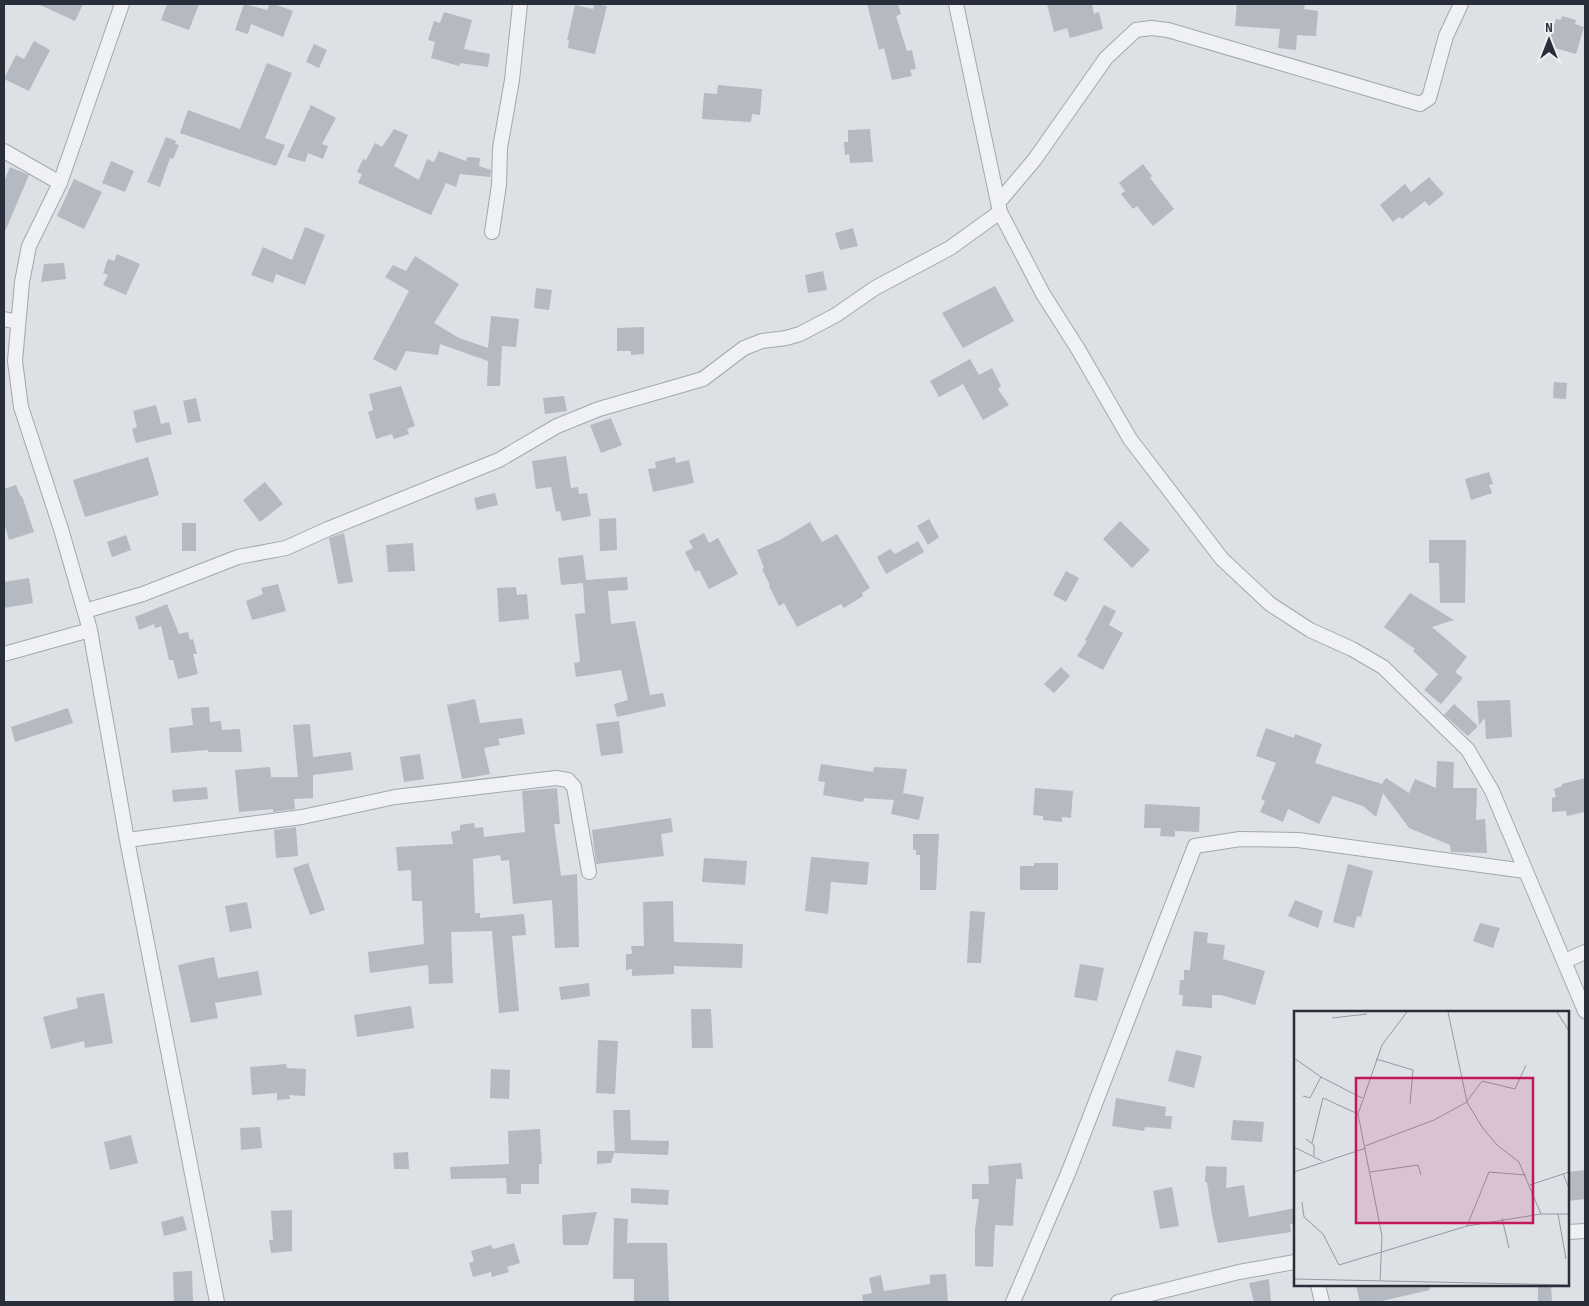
<svg xmlns="http://www.w3.org/2000/svg" width="1589" height="1306" viewBox="0 0 1589 1306" font-family="'Sofia Sans Condensed',sans-serif">
<rect width="100%" height="100%" fill="#dde0e5"/>
<path fill="#b5b9c1" d="M38,4H83L75,21Z
M167,4H199L189,30L161,20Z
M244,4L267,10L270,4H274L293,11L283,37L251,24L248,34L235,30Z
M594,4L607,6L595,54L568,48L569,40H567L575,5L593,9Z
M867,4H898L901,14L896,16L907,51L912,50L916,69L910,70L912,76L892,80L884,48L879,50Z
M1047,4H1092L1094,14L1099,12L1103,29L1070,38L1067,28L1054,32Z
M1237,4H1305L1304,9L1318,11L1316,36L1297,35L1296,50L1278,48L1280,29L1235,26Z
M444,12L472,20L464,49L490,54L488,67L460,63L459,66L431,58L435,42L428,40L434,21L440,23Z
M1562,16L1576,20L1575,24L1584,27L1576,54L1548,46L1556,19L1561,20Z
M34,41L50,50L29,91L4,79L16,55L24,59Z
M314,44L327,50L319,68L306,62Z
M267,63L292,73L265,138L285,145L276,166L180,133L188,110L240,129Z
M718,85L762,89L760,115L752,114L751,122L702,119L704,93L717,94Z
M311,105L336,118L322,144L328,146L323,159L308,153L305,162L287,157Z
M394,129L408,135L394,166L419,180L427,159L434,162L439,151L466,161L467,157L480,158L479,166L491,170L490,177L460,174L456,187L446,183L431,215L358,183L362,174L357,172L363,159L366,160L375,143L382,147Z
M870,129L873,162L850,163L849,154L845,155L844,142H848V130Z
M166,137L176,141L175,144L179,145L173,159L170,158L160,187L147,182Z
M111,161L134,171L125,192L102,183Z
M1143,164L1152,176L1150,178L1174,209L1153,226L1137,206L1133,209L1121,194L1125,191L1119,183Z
M10,167L29,175L4,234V182Z
M1429,177L1444,194L1429,206L1425,201L1402,219L1399,217L1393,222L1380,205L1405,184L1411,192Z
M74,179L102,192L84,229L57,216Z
M305,227L325,235L305,285L276,274L273,283L251,275L263,247L292,260Z
M853,228L858,246L840,250L835,233Z
M117,254L140,264L126,295L103,285L108,275L103,273L108,259L114,261Z
M415,256L459,284L434,323L459,338L488,348L491,316L519,319L516,347L502,346L500,386H487L488,361L440,344L438,355L406,351L396,371L373,359L409,291L385,277L393,265L406,271Z
M64,263L66,279L41,282L44,264Z
M823,271L827,290L808,293L805,275Z
M995,286L1014,321L963,348L942,313Z
M536,288L552,290L549,310L534,308Z
M644,327V354L631,355V351H617V328Z
M970,359L979,375L992,368L1001,386L998,389L1009,405L983,420L963,384L939,397L930,381Z
M1554,382L1567,383L1566,399L1553,398Z
M401,386L415,426L407,429L409,434L394,439L392,434L376,439L368,412L373,410L369,394Z
M564,396L567,411L545,414L543,398Z
M196,398L201,421L188,423L183,401Z
M156,405L161,424L169,422L172,434L136,443L132,429L137,427L133,411Z
M611,418L622,445L601,453L590,425Z
M566,456L571,488L578,487L579,494L587,493L591,516L562,521L560,511L556,512L551,487L536,489L532,461Z
M148,457L159,495L85,517L73,480Z
M675,457L676,463L689,460L694,483L653,492L648,469L656,468L655,462Z
M1489,472L1493,484L1489,485L1492,493L1471,500L1465,479Z
M265,482L283,504L260,522L243,500Z
M16,485L21,497L22,496L34,532L9,540L4,523V489Z
M495,493L498,505L477,510L474,498Z
M616,518L617,550L600,551L599,519Z
M929,519L939,537L928,545L917,526Z
M1120,521L1150,550L1132,568L1103,539Z
M810,522L822,542L837,534L870,588L862,593L863,596L844,608L841,604L797,627L784,603L779,606L769,586L770,585L762,569L764,568L757,550L780,540Z
M182,523H196V551H182Z
M344,533L353,582L338,584L329,538Z
M704,533L709,543L718,538L738,574L709,589L699,570L695,572L685,552L693,548L689,541Z
M126,535L131,550L112,557L107,542Z
M1429,540H1466L1465,603H1440L1439,563H1429Z
M918,541L924,552L886,574L877,557L890,549L895,554Z
M413,543L415,571L388,572L386,545Z
M583,555L586,580L627,577L628,590L608,591L611,624L635,621L650,695L663,693L666,706L617,717L614,704L628,700L621,670L576,677L574,663L580,662L575,614L585,613L583,583L561,585L558,558Z
M1066,571L1079,578L1066,602L1053,595Z
M29,578L33,603L4,608V582Z
M278,584L286,611L252,620L246,601L263,594L261,588Z
M516,587L517,595L527,594L529,619L499,622L497,588Z
M1410,593L1454,620L1432,627L1467,657L1455,672L1463,678L1441,704L1424,690L1438,674L1413,651L1415,649L1384,627Z
M167,604L179,634L188,632L190,640L193,639L197,654H193L198,674L178,679L173,660H169L161,626L155,628L154,624L139,630L135,617Z
M1104,605L1116,611L1109,625L1123,633L1103,670L1077,656L1087,641L1085,640Z
M1061,667L1070,676L1054,693L1044,684Z
M475,699L480,723L522,718L525,734L498,739L500,745L484,748L490,774L462,779L447,705Z
M1510,700L1512,737L1486,739L1485,718L1479,725L1477,701Z
M1454,704L1478,726L1468,736L1444,715Z
M209,707L210,722L221,721L222,730L240,729L242,752H208V750L171,753L169,728L193,725L191,708Z
M68,708L73,723L15,742L11,727Z
M619,721L623,753L601,756L596,724Z
M310,724L313,757L351,752L353,770L313,775V798L294,799L295,809L273,812V809L239,812L235,770L270,767L271,777H298L293,725Z
M1266,728L1294,738L1295,734L1322,744L1315,763L1382,784L1386,778L1409,793L1415,779L1436,788L1437,761L1454,762L1453,788H1477L1476,820L1485,819L1487,853L1451,852L1450,845L1409,828L1383,793L1376,817L1363,806L1333,796L1319,824L1288,809L1283,822L1260,812L1265,801L1261,799L1276,763L1256,756Z
M420,754L424,779L404,782L400,757Z
M821,764L873,772L874,767L907,769L903,793L924,797L919,820L891,814L894,800L864,798L863,802L823,795L825,782L818,781Z
M1585,778V812L1567,816L1566,811L1552,812V798L1556,797L1554,789L1562,786V784Z
M207,787L208,799L173,802L172,790Z
M557,788L560,824H554L561,876L577,874L579,947L555,948L552,900L513,904L509,860L501,861L500,855L473,859L475,913H480V918L524,914L526,935L512,936L519,1011L499,1013L492,931L451,932L453,983L429,984L428,965L370,973L368,952L424,944L422,901H412L411,870L398,871L396,847L453,844L451,832L460,830V825L474,823L475,828L483,827L484,837L525,832L522,791Z
M1035,788L1073,791L1071,818L1062,817V822L1043,820V816L1033,815Z
M1145,804L1200,807L1199,832L1175,831V837L1160,836L1161,828H1144Z
M671,818L673,832L661,834L664,856L596,864L592,830Z
M296,827L298,856L276,858L274,830Z
M913,834H939L936,890H920V855H916V850H913Z
M811,857L869,862L867,885L831,882L828,914L805,911Z
M704,858L747,861L745,885L702,882Z
M308,863L325,910L310,915L293,868Z
M1034,863H1058V890H1020V866H1034Z
M1348,864L1373,871L1361,917L1357,916L1354,928L1333,922Z
M1295,900L1323,911L1318,928L1288,916Z
M673,901L674,942L743,944L742,968L674,966V974L632,976V969L626,970V954H632L631,946H644L643,902Z
M247,902L252,928L230,932L225,906Z
M970,911L985,912L981,963H967Z
M1480,923L1500,928L1493,948L1473,941Z
M1194,931L1208,933L1207,943L1225,945L1223,959L1265,971L1255,1005L1221,995H1212V1008L1182,1006L1183,995H1179L1180,980H1184V970H1190Z
M214,957L218,978L258,971L262,995L215,1003L218,1018L191,1023L178,965Z
M1080,964L1104,968L1097,1001L1074,997Z
M589,983L590,996L561,1000L559,987Z
M104,993L113,1043L85,1048L84,1041L51,1049L43,1017L78,1008L76,998Z
M411,1006L414,1028L357,1037L354,1015Z
M691,1009H711L713,1048H692Z
M598,1040L618,1041L615,1094L596,1093Z
M1176,1050L1202,1056L1194,1088L1168,1081Z
M286,1064L287,1068L306,1069L305,1096L289,1095L290,1099L277,1100V1093L252,1095L250,1067Z
M491,1069L510,1070L509,1099L490,1098Z
M1116,1098L1166,1107L1165,1116H1172L1171,1129L1145,1127L1144,1131L1112,1126Z
M613,1110H630L631,1140L669,1141L668,1155L615,1153Z
M1233,1120L1264,1122L1262,1142L1231,1140Z
M260,1127L262,1148L241,1150L240,1128Z
M540,1129L542,1164H539V1184H521V1194H507L506,1178L451,1179L450,1167L509,1164L508,1131Z
M131,1135L138,1163L110,1170L104,1142Z
M597,1151H615L611,1163L597,1164Z
M408,1152L409,1169H394L393,1153Z
M1021,1163L1023,1179H1016L1013,1226L995,1225L993,1267L975,1266V1230L979,1199H972V1184H989L988,1166Z
M1206,1166L1227,1167L1226,1188L1244,1185L1249,1217L1295,1208V1224H1290L1291,1232L1218,1243L1212,1215L1207,1182H1205Z
M1585,1170V1199L1568,1201V1172Z
M1172,1187L1179,1226L1160,1229L1153,1191Z
M631,1188L669,1190L668,1205L631,1203Z
M292,1210V1251L271,1253L269,1240H273L271,1211Z
M597,1212L588,1245H563L562,1215Z
M183,1216L187,1230L164,1236L161,1222Z
M614,1218L628,1219L627,1243H667L669,1302H634V1279H613Z
M514,1243L520,1263L507,1267L509,1272L492,1277L491,1272L473,1277L469,1263L474,1261L471,1251L491,1245L493,1249Z
M192,1271L193,1302H174L173,1272Z
M946,1274L948,1302H863L862,1295L872,1293L869,1278L881,1275L884,1291L930,1284V1275Z
M1269,1279L1271,1302H1254L1249,1283Z
M1356,1285H1429L1430,1290L1377,1302H1360Z
M1538,1285H1551L1552,1302H1538Z"/>
<g fill="none" stroke-linecap="round" stroke-linejoin="round">
<defs>
<path id="minor" d="M122,4L60,183L29,246L22,282L15,361L21,407L61,529L90,630L127,840L217,1302
M956,4L1000,212L1043,294L1078,349L1130,439L1222,559L1270,604L1310,630L1352,649L1383,667L1468,750L1492,791L1585,1011
M4,151L60,183
M998,203L1035,159L1106,58L1136,30L1151,28L1168,30L1420,104L1429,98L1446,36L1461,4
M492,232L499,185L500,148L512,80L520,4
M4,319L17,322
M85,611L143,594L238,557L286,548L328,529L499,460L557,426L599,409L703,379L744,348L762,341L786,338L800,334L836,315L875,288L950,248L1000,212
M4,654L90,630
M127,840L302,817L395,797L556,778L568,780L574,787L589,872
M1565,961L1585,952
M1568,1232L1585,1231
M1318,1285L1322,1302
M1013,1302L1069,1171L1195,846L1240,839L1298,840L1525,871
M1118,1302L1239,1272L1295,1262"/>
</defs>
<use href="#minor" stroke="#a3a7ae" stroke-width="16"/>
<use href="#minor" stroke="#eff1f4" stroke-width="14"/>
</g>
<g transform="translate(1294 1011)">
<rect width="275" height="275" fill="#dde0e5"/>
<path fill="none" stroke="#9599a1" stroke-width="1" d="M154,1L173,91L188,116L203,134L225,151L247,203H275M263,1L275,20M38,7L73,3M0,47L27,66L68,87M82,48L119,59L116,93M9,85L16,87L27,66M173,90L188,70L221,78L232,54M12,128L20,134V145M18,132L29,87L64,103M71,135L140,109L173,91M0,136L28,150M0,161L72,137M76,161L124,154L127,164M269,163L275,177M236,174L275,161M8,191L10,206L29,223L45,254L173,215L247,203M264,203L272,248M208,207L215,237M173,215L195,161L232,164M0,268L275,274M86,270L88,225L64,103L88,34L113,1"/>
<path fill="#c2185b" fill-opacity="0.15" stroke="#c2185b" stroke-width="2.5" d="M62,67H239V212H62Z"/>
<rect width="275" height="275" fill="none" stroke="#282e3a" stroke-width="2.5"/>
</g>
<rect width="1589" height="1306" fill="none" stroke="#282e3a" stroke-width="10"/>
<g transform="translate(1549 40)" stroke="#eceff3" stroke-width="4" paint-order="stroke">
<path d="M0-4L9 19L0 12L-9 19Z" fill="#282e3a"/>
<text y="-8" font-size="14" font-weight="bold" text-anchor="middle" fill="#282e3a">N</text>
</g>
</svg>
